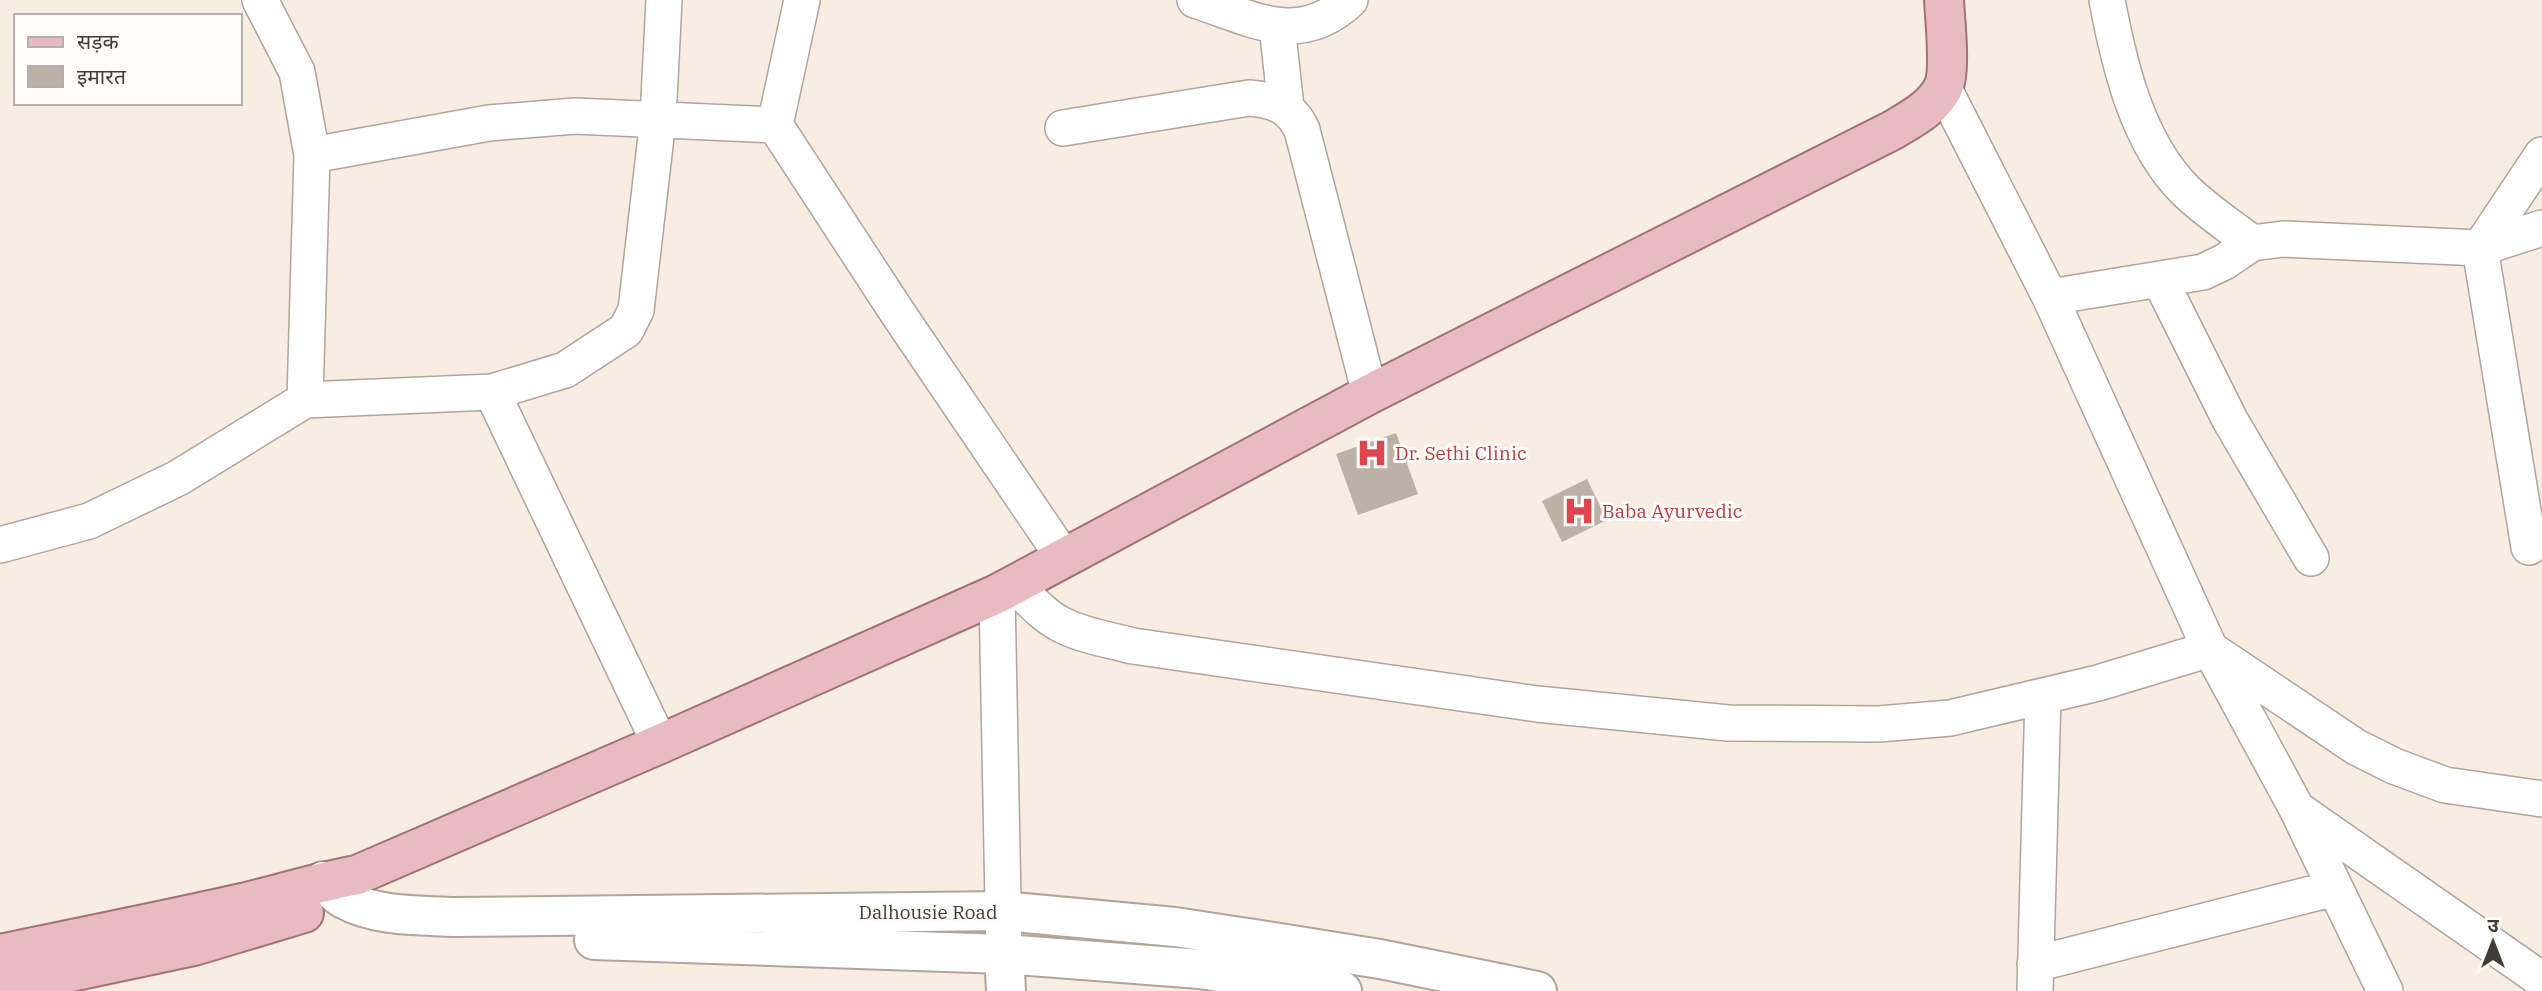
<svg xmlns="http://www.w3.org/2000/svg" width="2542" height="991" viewBox="0 0 2542 991" font-family="'IBM Plex Serif','Noto Sans Devanagari',serif">
<rect width="100%" height="100%" fill="#f7ede2"/>
<path fill="#bbb1a7" d="M1396,433L1418,494L1358,515L1336,454Z
M1587,479L1607,520L1562,542L1542,501Z"/>
<g fill="none" stroke-linecap="round" stroke-linejoin="round">
<defs>
<path id="minor" d="M1195,0C1251,18 1299,48 1350,0
M2107,0C2119,64 2137,142 2185,190C2205,210 2230,226 2252,243
M1277,26L1286,107
M1943,87L2050,297L2210,649L2297,809L2385,991
M775,125L897,312L1064,558
M1063,128L1249,98C1274,100 1291,106 1302,130L1370,394
M312,155L489,123L575,116L775,125L802,0
M2160,280L2230,420L2311,558
M2050,297L2203,272L2224,262L2252,243L2283,239L2480,248L2542,228
M492,392L660,744
M305,400L492,392L565,370L626,330L636,310L658,119L664,0
M0,545L89,521L178,478L305,400L312,155L297,72L260,0
M2529,547L2480,248L2542,155
M1015,585C1029,599 1044,616 1062,625C1084,636 1110,640 1133,646L1537,704L1728,723L1879,724L1950,718L2098,683L2210,649L2356,747L2394,766L2445,785L2542,799
M997,594L1004,954
M2300,811L2542,980
M2035,964L2335,888
M2035,991L2043,696"/>
<path id="tertiary" d="M323,881C329,887 336,895 344,899C376,917 419,915 454,917L1003,911L1175,927L1267,941L1380,959L1537,991
M594,940L1004,954L1200,969L1342,991
M1004,954L1006,991"/>
<path id="primary" d="M0,954C81,937 162,921 242,903C281,894 318,882 357,875L660,744L997,594L1370,394L1893,130C1911,119 1933,108 1943,88C1951,71 1945,20 1944,0
M0,987L194,946L304,913"/>
</defs>
<use href="#minor" stroke="#afa59b" stroke-width="38"/>
<use href="#tertiary" stroke="#afa59b" stroke-width="42"/>
<use href="#primary" stroke="#a37178" stroke-width="42"/>
<use href="#minor" stroke="#fff" stroke-width="35"/>
<use href="#tertiary" stroke="#fff" stroke-width="38"/>
<use href="#primary" stroke="#e8bbc2" stroke-width="38"/>
</g>
<defs>
<symbol id="hospital-bare" viewBox="-9 -9 18 18"><path d="M-5-5h3v3.5h4V-5h3V5h-3V1.5h-4V5h-3Z" fill="#e0444e" stroke="#fefcf9" stroke-width="2.5" paint-order="stroke"/></symbol>
</defs>
<g fill-rule="evenodd">
<use href="#hospital-bare" x="1350" y="431" width="44" height="44"/>
<use href="#hospital-bare" x="1557" y="489" width="44" height="44"/>
</g>
<g text-anchor="middle" stroke-width="6" stroke-linejoin="round" paint-order="stroke">
<g font-size="19" fill="#be3a42" stroke="#fefcf9" text-anchor="start">
<text x="1395" y="460">Dr. Sethi Clinic</text>
<text x="1602" y="518">Baba Ayurvedic</text>
</g>
<g font-size="19" fill="#403c38" stroke="#fefcf9">
<text x="928" y="919">Dalhousie Road</text>
</g>
</g>
<rect x="14" y="14" width="228" height="91" fill="#fefcf9" stroke="#b2afac" stroke-width="2"/>
<rect x="28" y="37" width="35" height="10" fill="#e8bbc2" stroke="#b2afac" stroke-width="2"/>
<text x="77" y="49" font-size="21" fill="#403c38">सड़क</text>
<rect x="28" y="66" width="35" height="21" fill="#bbb1a7" stroke="#b2afac" stroke-width="2"/>
<text x="77" y="84" font-size="21" fill="#403c38">इमारत</text>
<g transform="translate(2493 942)" stroke="#fefcf9" stroke-width="5" paint-order="stroke">
<path d="M0-5L12 26L0 18L-12 26Z" fill="#403c38"/>
<text y="-10" font-size="19" font-weight="bold" text-anchor="middle" fill="#403c38">उ</text>
</g>
</svg>
